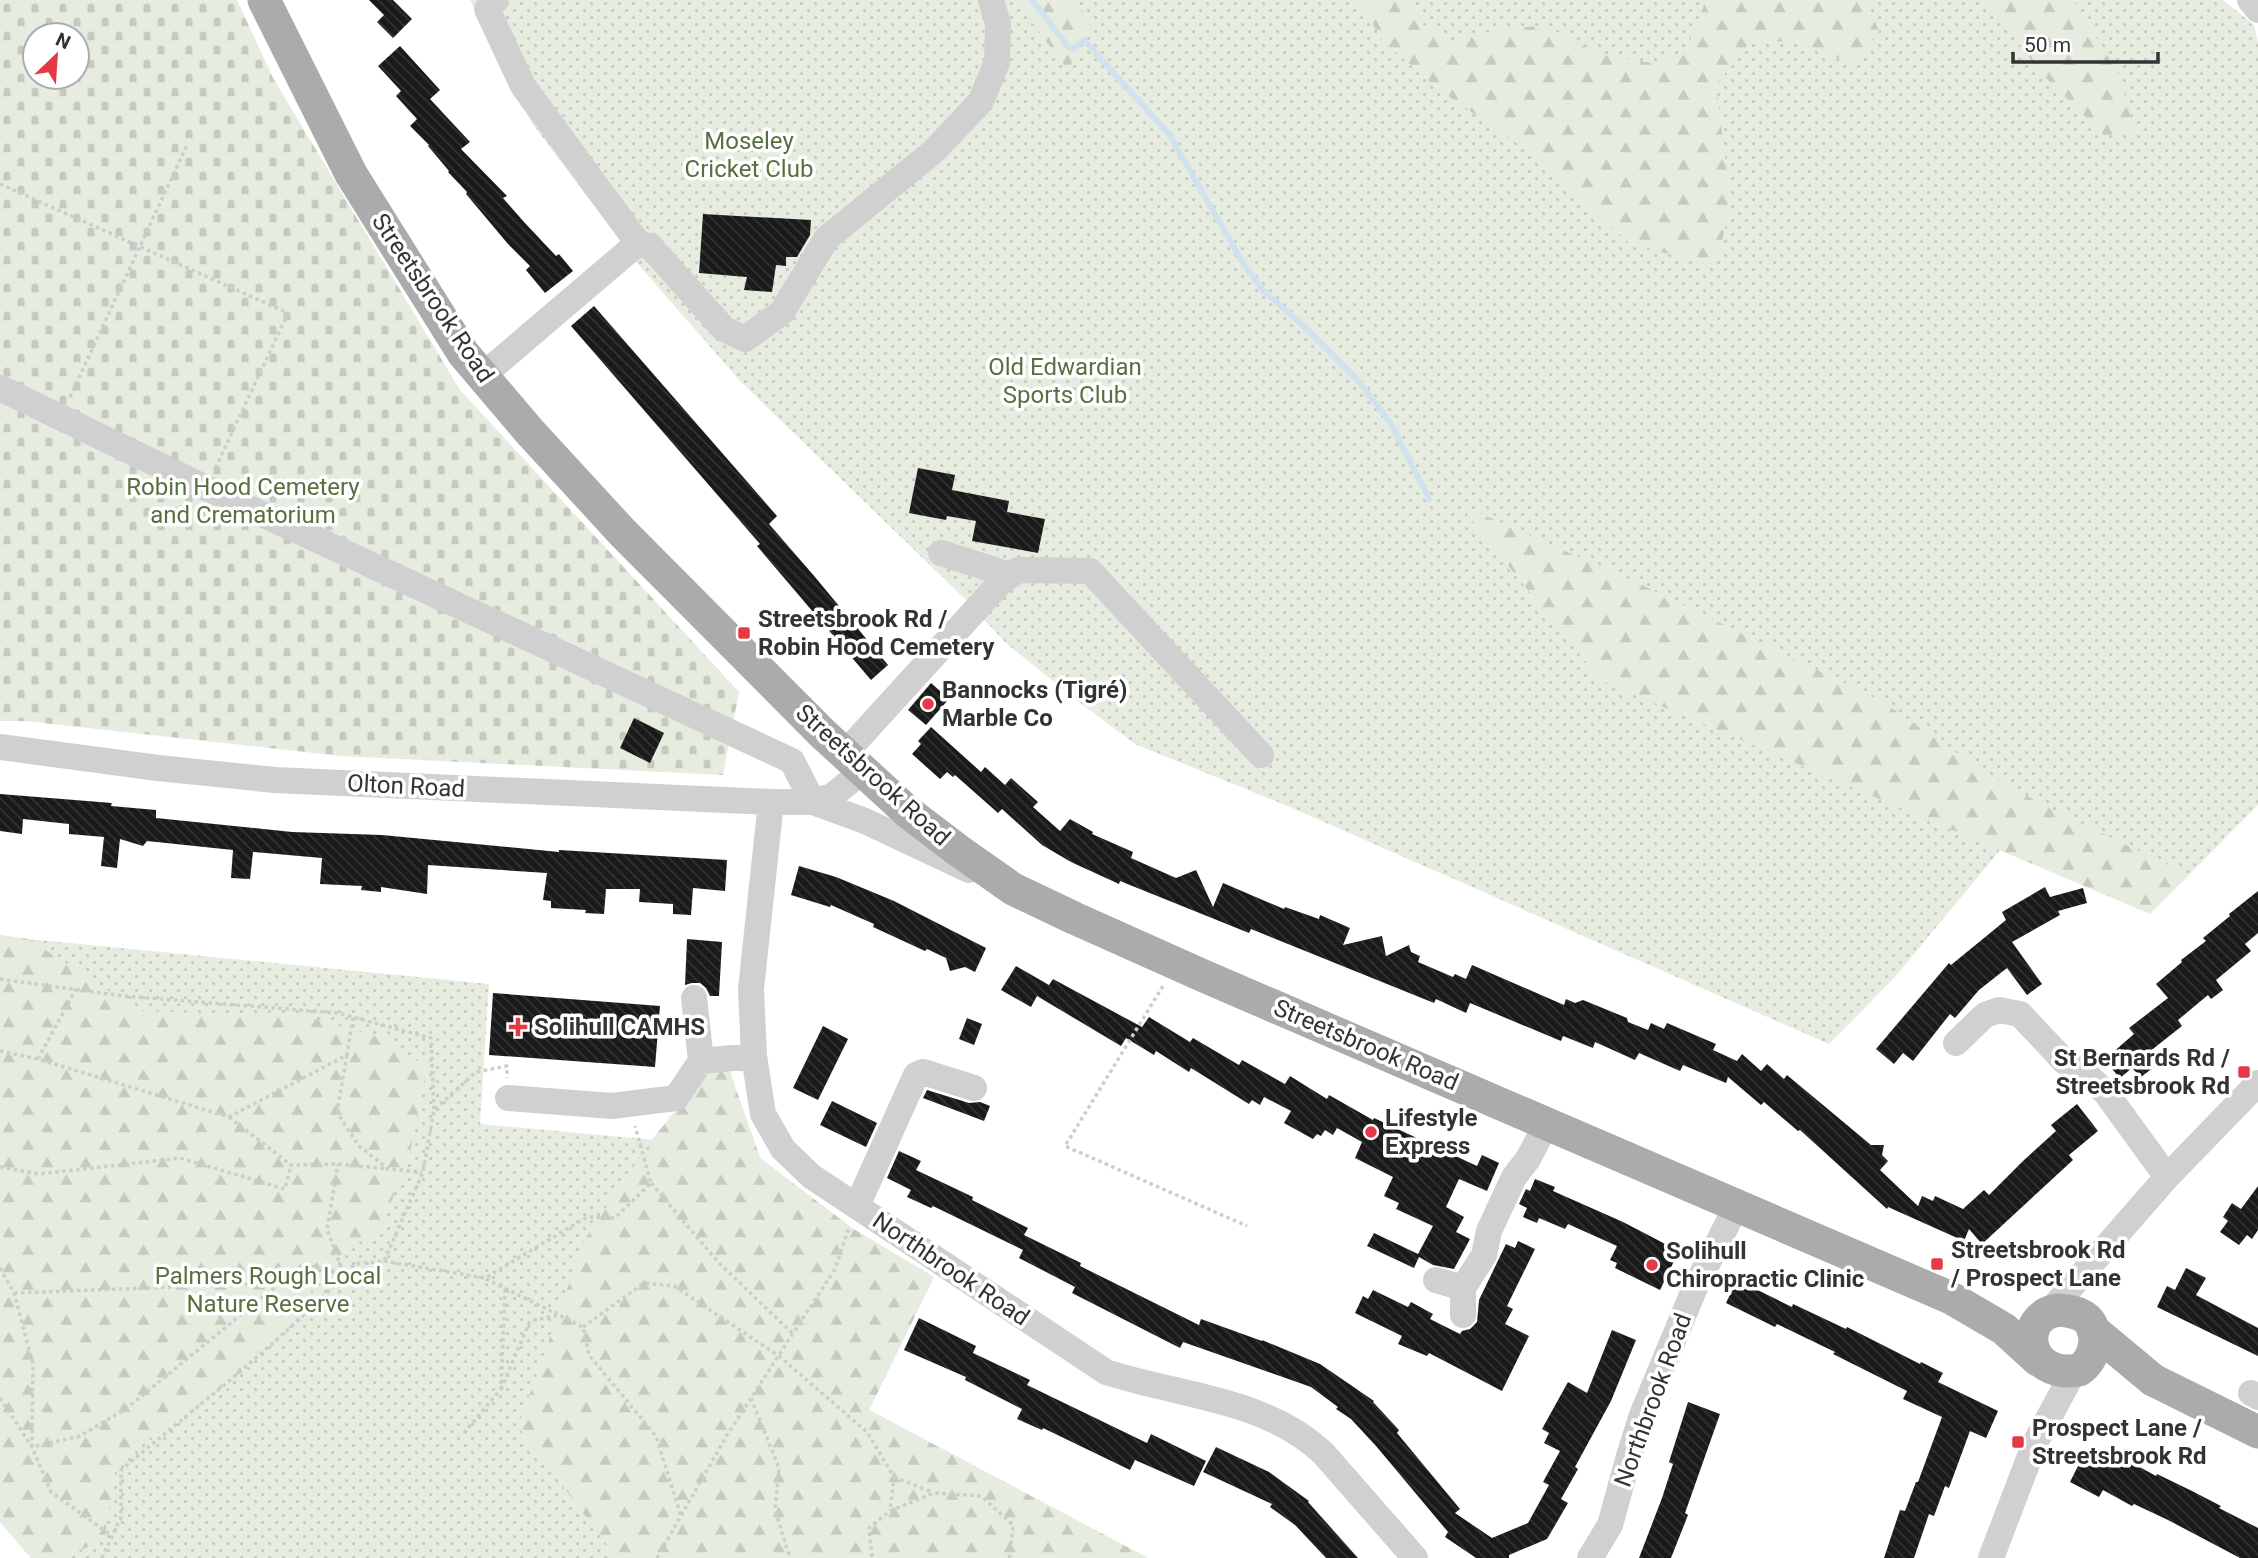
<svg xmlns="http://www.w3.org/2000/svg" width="2258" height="1558" viewBox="0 0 2258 1558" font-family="Roboto,sans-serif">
<defs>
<pattern id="green-dots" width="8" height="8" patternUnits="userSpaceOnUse" patternTransform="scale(1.75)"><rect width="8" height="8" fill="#e6ecdf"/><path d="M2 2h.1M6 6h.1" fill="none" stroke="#c6cbc0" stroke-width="1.8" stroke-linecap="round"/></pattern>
<pattern id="forest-firs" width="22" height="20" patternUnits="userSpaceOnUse" patternTransform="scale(1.75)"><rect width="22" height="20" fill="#e6ecdf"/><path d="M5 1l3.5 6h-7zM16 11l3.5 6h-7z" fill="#c6cbc0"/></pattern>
<pattern id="cemetery-stones" width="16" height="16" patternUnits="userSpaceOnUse" patternTransform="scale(1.75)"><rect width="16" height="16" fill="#e6ecdf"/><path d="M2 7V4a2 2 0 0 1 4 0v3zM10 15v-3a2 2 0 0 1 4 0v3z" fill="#c6cbc0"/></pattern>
<pattern id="building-back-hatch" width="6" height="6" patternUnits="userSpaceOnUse" patternTransform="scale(1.75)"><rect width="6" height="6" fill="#1a1a1a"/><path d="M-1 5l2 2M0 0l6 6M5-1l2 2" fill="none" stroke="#333"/></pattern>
</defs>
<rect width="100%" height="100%" fill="#fff"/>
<path fill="url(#green-dots)" d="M470,0H2223L2254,25L2258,43V805L2150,914L2033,823L2001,849L1894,978L1829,1044L1290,807L1135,744L1083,705L1007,644L964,598L742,383L637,263L531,122Z
M0,935L28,939L489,984L480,1124L655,1140L729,1069L760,1158L852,1228L934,1277L869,1410L1148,1558H31L0,1522Z"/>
<path fill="url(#forest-firs)" d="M1015,0H1073L1091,22L1068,70Z
M1357,0H1412L1422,24L1454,41L1480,33L1544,25L1599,54L1652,63L1684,55L1706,0H1865L1879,31L1854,64L1797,42L1752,40L1716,85L1731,205L1715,267L1629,243L1537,157L1441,91L1384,42Z
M1986,0H2074L2119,75L2135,133L2104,135L2041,73Z
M1459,504L1642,585L1883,702L1980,769L2047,807L2189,875L2150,914L1600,680Z
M0,935L28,939L140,1011L307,1017L382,1038L427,1067L408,1163L376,1237L354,1243L233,1380L117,1462L104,1540L62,1558H31L0,1522Z
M729,1069L760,1158L852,1228L934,1277L869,1410L1148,1558H617L518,1427L585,1239L654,1137L706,1073Z"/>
<path fill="url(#cemetery-stones)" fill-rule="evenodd" d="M0,0H237L273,78L460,390L739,692L723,775L341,756L25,721H0ZM35,35H77V77H35Z"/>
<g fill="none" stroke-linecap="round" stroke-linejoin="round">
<path stroke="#cfe2ee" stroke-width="6" d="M1032,0L1068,47L1073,49L1084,40L1169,134L1243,263L1263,290L1310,332L1355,377L1390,422L1429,499"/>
</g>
<path fill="url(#building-back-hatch)" d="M369,0H393L412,19L393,38L377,22L384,15Z
M400,46L440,90L430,99L470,142L461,149L507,196L503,198L524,222L556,256L559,254L573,271L545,293L526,270L530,266L508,244L466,194L467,192L448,172L449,171L428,146L429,145L410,126L417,119L396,96L401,91L378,66Z
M703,214L811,220L810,235L797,257H786V266L776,265L772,292L744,290L747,277L699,273Z
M594,306L777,516L769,524L815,577L888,665L871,680L757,546L760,544L571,326Z
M918,468L955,475L952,490L1009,501L1007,512L1045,519L1038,553L972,541L976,521L947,516L946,520L909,513Z
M931,683L949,699L926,725L908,710Z
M634,718L664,733L650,763L620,748Z
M931,727L981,772L985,767L1005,785L1011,778L1038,802L1033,807L1060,831L1070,819L1093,832L1092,834L1133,852L1131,858L1176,878L1196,870L1213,907L1223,883L1284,909L1285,907L1319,919L1320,915L1350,928L1343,945L1382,936L1386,956L1409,945L1411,952L1420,956L1418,962L1453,977L1455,974L1466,979L1472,965L1564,1005L1566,999L1575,1003L1583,1000L1627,1018L1628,1022L1648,1030L1651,1023L1664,1029L1667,1023L1716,1044L1713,1050L1737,1061L1742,1054L1761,1071L1767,1064L1784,1079L1787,1075L1871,1145H1884L1882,1155L1888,1161L1880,1170L1918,1206L1922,1196L1933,1201L1935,1196L1963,1209L1984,1190L1989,1195L2023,1161L2056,1131L2051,1125L2077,1104L2098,1131L2069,1155L2073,1160L1982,1244L1969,1229L1964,1241L1888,1207L1887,1209L1800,1130L1798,1131L1764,1102L1761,1105L1728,1077L1726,1083L1683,1065L1680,1071L1639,1053L1635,1060L1595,1042L1593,1048L1563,1036L1561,1041L1470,1003L1466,1013L1436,999L1434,1003L1251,929L1249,933L1120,881L1119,884L1071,862L1042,845L1002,809L998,813L955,775L953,777L947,772L940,779L912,754L921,744L918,741Z
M0,794L112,803L111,806L156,810V818L292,832L382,835L559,852V850L727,860L725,891L693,888L691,915L673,914V904L639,902L640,889H606L604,914L585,913L586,910L551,908V901L543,900L547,873L428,865L427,894L381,887V892L361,890L362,886L320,884L322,858L253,852L250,879L231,878L233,850L147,841L143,846L120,839L117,868L101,866L104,837L69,834V824L23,819L22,834L0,831Z
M799,866L836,877L894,901L986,948L975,972L965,967L950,971L946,958L927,949L925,951L873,927L874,924L831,905L830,907L791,895Z
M2045,887L2050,897L2083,888L2087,903L2058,911L2060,915L2012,942L2042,984L2027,995L2007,968L1979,990L1955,1018L1950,1014L1913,1061L1903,1053L1894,1064L1876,1049L1949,963L1951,965L2006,920L2002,912Z
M2258,891V933L2245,944L2251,951L2216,980L2223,990L2211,999L2208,995L2178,1020L2182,1026L2144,1056L2154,1067L2141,1077L2132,1068L2120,1078L2104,1060L2134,1034L2129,1028L2168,998L2156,984L2182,962L2181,960L2206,941L2203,938L2230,916L2229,914Z
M687,939L722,942L719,996H710L706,988L700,983H692L685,985Z
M1016,966L1049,985L1053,979L1142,1027L1149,1017L1190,1042L1193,1038L1239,1065L1242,1060L1285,1084L1290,1076L1327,1099L1329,1095L1373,1120L1374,1118L1477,1166L1482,1155L1499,1163L1487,1191L1459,1179L1446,1207L1464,1217L1456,1232L1470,1239L1454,1269L1433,1265L1419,1257L1414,1268L1367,1246L1374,1233L1418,1254L1433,1226L1396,1209L1399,1203L1384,1196L1393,1177L1355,1158L1362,1142L1337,1128L1333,1135L1325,1130L1321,1136L1317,1134L1313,1139L1284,1123L1291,1111L1264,1097L1260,1105L1252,1100L1249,1104L1191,1068L1189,1072L1156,1051L1154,1055L1126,1038L1121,1046L1037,996L1031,1007L1001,990Z
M493,993L660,1006L655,1067L489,1055Z
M967,1018L982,1024L974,1045L959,1039Z
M823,1026L848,1039L818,1100L793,1088Z
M927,1090L969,1103L980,1102L990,1106L984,1121L923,1098Z
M832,1101L877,1123L866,1147L820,1125Z
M899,1151L921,1161L916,1170L973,1197L972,1200L1028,1228L1024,1235L1081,1263L1080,1266L1199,1325L1201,1319L1262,1341V1340L1320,1364L1374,1401L1373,1402L1399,1430L1397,1433L1460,1509L1455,1513L1492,1538L1528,1523L1549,1485L1543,1482L1560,1451L1544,1443L1549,1433L1542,1429L1568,1382L1587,1393L1612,1330L1636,1340L1611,1401L1575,1467L1578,1469L1561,1499L1568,1503L1547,1539L1509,1555V1558H1476L1445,1537L1448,1532L1376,1446L1351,1419L1336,1409L1338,1407L1311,1387L1183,1342L1180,1348L1072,1293L1075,1287L1019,1258L1023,1250L933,1206L931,1208L907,1197L911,1190L887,1178Z
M1535,1179L1555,1187L1553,1191L1623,1222L1673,1248L1672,1250L1678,1253L1660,1290L1615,1268L1617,1263L1610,1260L1617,1246L1568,1224L1565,1229L1539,1218L1537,1223L1523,1217L1527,1208L1519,1204L1526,1189L1530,1191Z
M2258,1186V1230L2252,1239L2247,1235L2239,1245L2220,1232L2228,1221L2223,1217L2232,1203L2241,1209Z
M1518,1241L1535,1249L1507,1306L1513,1309L1505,1324L1529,1336L1502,1391L1429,1353L1427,1356L1398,1344L1402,1336L1355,1313L1363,1296L1368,1299L1373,1290L1408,1307L1411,1302L1433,1314L1430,1319L1460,1334L1462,1331L1470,1329L1477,1322L1479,1300L1506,1244L1515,1248Z
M2186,1268L2206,1278L2196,1295L2258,1328V1356L2157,1307L2167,1286L2175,1290Z
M1737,1280L1792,1307L1793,1304L1846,1329L1847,1327L1920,1364L1921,1362L1943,1373L1938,1382L1998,1411L1986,1438L1970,1431L1949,1488L1945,1486L1934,1516L1929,1514L1914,1558H1884L1900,1510L1905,1511L1916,1482H1918L1942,1417L1903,1399L1907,1391L1833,1354L1835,1352L1777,1324L1775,1327L1726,1303Z
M919,1318L976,1346L973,1353L1030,1380L1027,1385L1147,1443L1151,1434L1206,1461L1194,1486L1135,1460L1130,1470L1043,1428L1042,1430L1017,1419L1022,1409L965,1380L966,1377L904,1350Z
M1688,1402L1720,1414L1685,1513L1688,1515L1671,1558H1639L1662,1498L1673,1464L1669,1462Z
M1216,1447L1269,1472L1309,1501L1308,1502L1358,1558H1326L1295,1525L1270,1507L1272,1504L1203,1472Z
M2102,1451L2124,1462L2125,1459L2156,1476L2157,1474L2192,1491L2221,1506L2219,1508L2258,1528V1558H2240L2168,1520L2134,1504L2132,1506L2103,1490L2099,1497L2070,1482L2084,1454L2097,1460Z"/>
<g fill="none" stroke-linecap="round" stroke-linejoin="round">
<path stroke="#cdcdcd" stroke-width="3.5" stroke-dasharray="3.5 3.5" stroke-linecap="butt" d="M0,184L288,313L215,469
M70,397L187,145
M0,979L123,996L338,1013L431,1038L434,1110
M1163,986L1065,1146L1247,1226
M0,1051L38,1059L229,1117L347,1055L353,1017
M347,1055L337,1112L358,1145L388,1169L422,1172
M38,1059L76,989
M229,1117L291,1165L338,1164L388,1169
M0,1167L39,1174L180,1158L285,1189L291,1165
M651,1183L718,1262L793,1334
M384,1261L485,1278L587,1217L615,1218L651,1183L635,1126
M0,1268L14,1293L33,1364L32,1447L80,1436L127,1408L303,1264L344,1275L327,1229L338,1164
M486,1279L557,1314
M14,1293L278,1283
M583,1327L644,1283L674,1286L779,1356L867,1432L894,1477L890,1511
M501,1389L530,1321L559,1315L583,1327L589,1355L656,1436L681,1516
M0,1398L32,1447L51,1492L112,1536
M751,1398L779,1468L775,1510L790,1558
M464,1433L501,1389L505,1288
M894,1477L932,1492
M872,1557L869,1528L890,1511L934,1493L981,1496L1013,1525L1010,1556L1005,1558
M102,1558L121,1517V1470C201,1403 285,1339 355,1264L384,1261L423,1172L434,1110L476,1072L507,1066V1078
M657,1558L727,1435L835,1269L849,1228"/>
<path stroke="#d0d0d0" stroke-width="26" d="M496,0L487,9L523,86L638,243
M2250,0L2258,10
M482,376L638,243L650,246L724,329L745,339L782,312L827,238L934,151L981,101L997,62L998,24L991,0
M0,388L206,488L792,761L813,802L865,821L969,870
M941,553L1010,575
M0,747L158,768L275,780L771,802H813L832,796L863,771
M845,753L1000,583L1018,570L1090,571L1261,755
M771,802L751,989L754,1056L763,1114L783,1149L811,1176L1106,1372C1179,1396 1264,1398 1323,1453L1415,1558
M1956,1043L1985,1015L1999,1010L2020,1014L2065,1062L2089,1077L2106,1093L2167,1177
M701,1061L754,1056
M508,1098L612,1106L676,1098L701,1061L694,998
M857,1206L916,1075L923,1072L974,1088
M1436,1280L1463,1288L1484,1255L1489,1231L1514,1177L1528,1159L1547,1123
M2050,1311L2167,1177L2258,1083
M1463,1315V1288
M2251,1393L2258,1397
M1590,1558L1610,1525L1629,1456L1642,1415L1694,1290L1737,1205
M1991,1558L2035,1443L2074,1371"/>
<path stroke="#ababab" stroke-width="33" d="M264,0L351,174L463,353L530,432L623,533L822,733L909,813L959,851L1013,889L1074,918L1206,977L1951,1298L2004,1329L2038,1360
M2059,1310C2069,1311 2079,1312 2087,1319C2101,1333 2095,1360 2079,1370C2025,1380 2016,1315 2059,1310Z
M2093,1330L2153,1380L2258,1432"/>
</g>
<g fill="#e63946" stroke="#fff" stroke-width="2.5">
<rect x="737" y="626" width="14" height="14" rx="3.5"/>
<circle cx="928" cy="704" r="7"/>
<path d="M514.5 1016.5h7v7h7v7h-7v7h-7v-7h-7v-7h7z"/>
<rect x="2237" y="1065" width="14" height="14" rx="3.5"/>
<circle cx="1371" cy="1132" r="7"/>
<rect x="1930" y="1257" width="14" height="14" rx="3.5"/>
<circle cx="1652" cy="1265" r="7"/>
<rect x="2011" y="1435" width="14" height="14" rx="3.5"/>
</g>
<g text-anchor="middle" stroke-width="7" stroke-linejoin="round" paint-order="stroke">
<g font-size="24" fill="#56703f" stroke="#fff">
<text x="749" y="149">Moseley<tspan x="749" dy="28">Cricket Club</tspan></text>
<text x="1065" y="375">Old Edwardian<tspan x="1065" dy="28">Sports Club</tspan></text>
<text x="243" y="495">Robin Hood Cemetery<tspan x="243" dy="28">and Crematorium</tspan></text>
<text x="268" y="1284">Palmers Rough Local<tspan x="268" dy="28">Nature Reserve</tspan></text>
</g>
<g font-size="24" fill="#333" stroke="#fff">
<text transform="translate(433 298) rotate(56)" y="8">Streetsbrook Road</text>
<text transform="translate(873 775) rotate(42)" y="8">Streetsbrook Road</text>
<text transform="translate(406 786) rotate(3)" y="8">Olton Road</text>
<text transform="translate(1366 1045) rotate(23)" y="8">Streetsbrook Road</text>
<text transform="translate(951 1269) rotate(34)" y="8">Northbrook Road</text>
<text transform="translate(1653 1400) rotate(-70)" y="8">Northbrook Road</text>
</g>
<g font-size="24" font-weight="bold" fill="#333" stroke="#fff" text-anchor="start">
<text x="758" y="627">Streetsbrook Rd /<tspan x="758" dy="28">Robin Hood Cemetery</tspan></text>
<text x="942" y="698">Bannocks (Tigré)<tspan x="942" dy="28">Marble Co</tspan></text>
<text x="534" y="1035">Solihull CAMHS</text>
<text x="2230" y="1066" text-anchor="end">St Bernards Rd /<tspan x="2230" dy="28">Streetsbrook Rd</tspan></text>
<text x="1385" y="1126">Lifestyle<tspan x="1385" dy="28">Express</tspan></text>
<text x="1951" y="1258">Streetsbrook Rd<tspan x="1951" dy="28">/ Prospect Lane</tspan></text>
<text x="1666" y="1259">Solihull<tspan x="1666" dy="28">Chiropractic Clinic</tspan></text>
<text x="2032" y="1436">Prospect Lane /<tspan x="2032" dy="28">Streetsbrook Rd</tspan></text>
</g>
</g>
<g transform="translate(56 56) rotate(25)"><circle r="33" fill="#ffffff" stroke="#adadad" stroke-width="2"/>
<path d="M0-5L12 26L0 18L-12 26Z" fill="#e63946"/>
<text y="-10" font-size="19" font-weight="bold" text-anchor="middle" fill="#333333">N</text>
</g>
<path d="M2013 52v10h145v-10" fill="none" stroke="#333333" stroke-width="3.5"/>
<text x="2024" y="52" font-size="21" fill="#333333" stroke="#ffffff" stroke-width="5" paint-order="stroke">50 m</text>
</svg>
